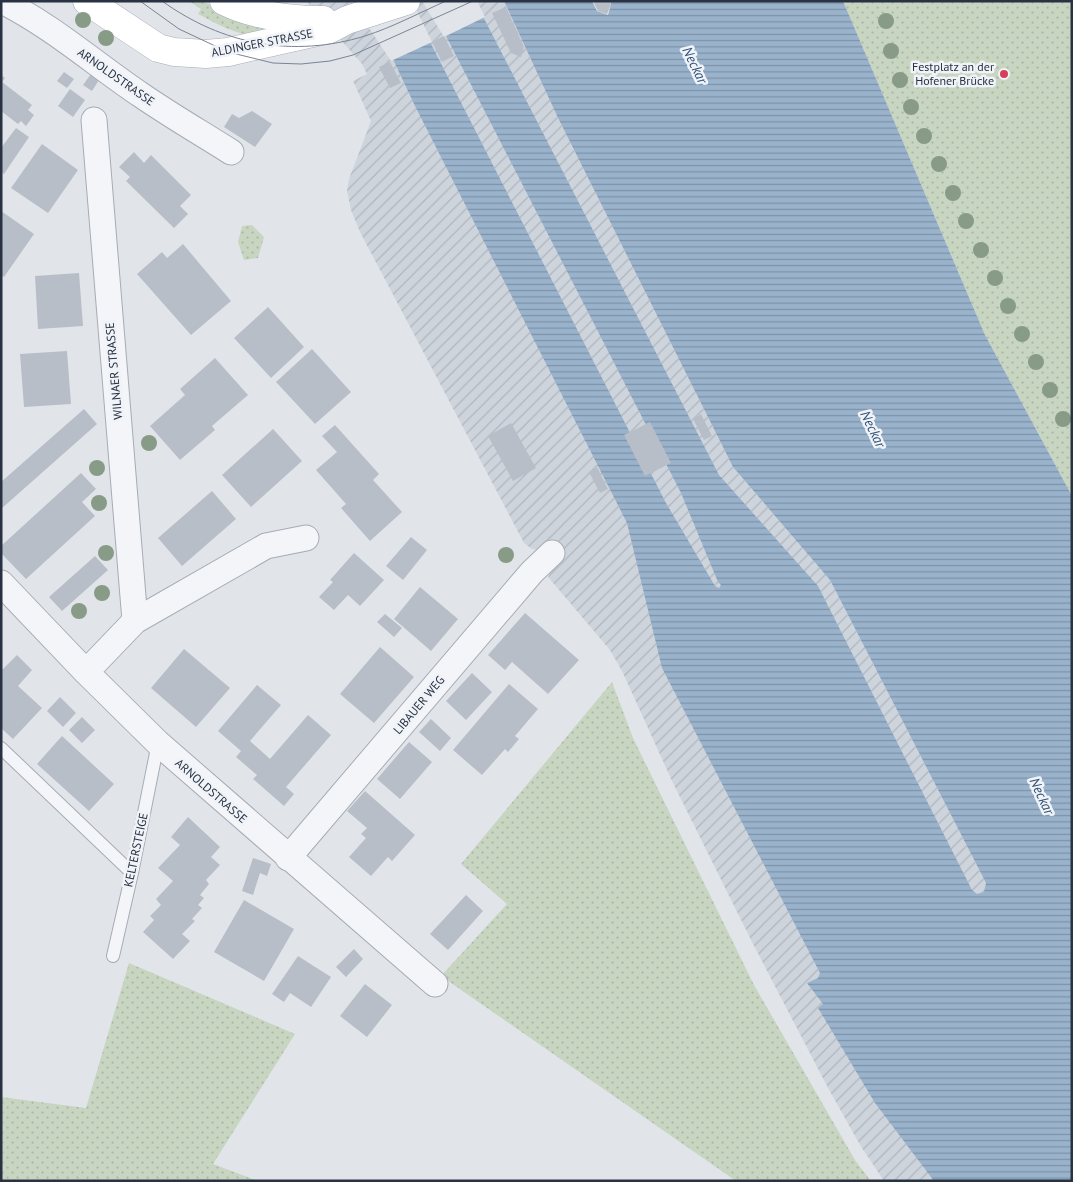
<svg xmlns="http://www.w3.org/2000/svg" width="1073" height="1182" viewBox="0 0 1073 1182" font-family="'PT Sans',sans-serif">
<defs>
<pattern id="industrial-furrows" width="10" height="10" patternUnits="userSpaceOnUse" patternTransform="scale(1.25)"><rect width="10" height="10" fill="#ced4dc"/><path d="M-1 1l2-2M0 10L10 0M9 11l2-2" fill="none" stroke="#b1b6be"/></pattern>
<pattern id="green-dots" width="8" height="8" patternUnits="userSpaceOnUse" patternTransform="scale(1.25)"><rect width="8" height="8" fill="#c7d5c1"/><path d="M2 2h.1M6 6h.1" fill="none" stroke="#abb7a7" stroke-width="1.8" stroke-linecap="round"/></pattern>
<pattern id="water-rules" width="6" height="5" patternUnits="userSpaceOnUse" patternTransform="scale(1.25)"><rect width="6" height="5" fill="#9ab3cc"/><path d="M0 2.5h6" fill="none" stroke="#7e92a7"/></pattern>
</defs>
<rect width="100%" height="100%" fill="#e1e5ea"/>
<path fill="url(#industrial-furrows)" d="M287,1H504L558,118L733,467L830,580L986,883L1072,1181H884L860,1145L827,1086L752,942L672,781L623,673L610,650L548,577L559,560L538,550L532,549L524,543L360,232L351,210L347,191L349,179L371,121L353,81L367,74L362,64L308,3Z"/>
<path fill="url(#green-dots)" d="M189,1H202L232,14L284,25C277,28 266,36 259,36C238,36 215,23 198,14L201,9Z
M843,1H1072V496L985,335Z
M252,225L264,237L258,258L244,260L238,242L242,226Z
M612,682L633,738L754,985L855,1160L871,1181H736L441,976L507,904L461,864Z
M129,963L295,1034L213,1164L258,1181H1V1097L86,1108Z"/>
<path fill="url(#water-rules)" d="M409,1L666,503L715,586L719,588L721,585L718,582L681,493L446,36L425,1H475L719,475L818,586L972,890L977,894L984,892L986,883L830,580L733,467L558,118L504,1H592L597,11L608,15L611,4L610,1H843L985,335L1072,496V1181H934L875,1103L818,1008L823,1004L807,983L818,978L820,973L662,668L627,523L415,106L391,55Z"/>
<path fill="#e1e5ea" d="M351,1H412L432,42L391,61Z
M422,1H477L485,17L444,37Z"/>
<path fill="#b7bec8" d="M593,1H609L611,4L607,14L598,11Z
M506,7L524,47L521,57L511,53L492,13Z
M444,36L454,56L442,62L432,42Z
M390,62L401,83L390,88L379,67Z
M64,72L74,79L67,88L57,81Z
M91,74L99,80L92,91L83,85Z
M1,75L5,78L2,82L32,105L28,110L34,115L26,126L21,121L18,124L1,111Z
M70,89L85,100L73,117L58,106Z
M252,111L272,124L255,147L224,127L232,114L239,118Z
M16,128L29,137L4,174L1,172V148Z
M42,144L78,170L48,213L11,188Z
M134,152L144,163L151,155L191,195L180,206L188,214L174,228L126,181L130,177L119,167Z
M1,211L34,234L4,277L1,275Z
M183,244L231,301L191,335L137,274L162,252L167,258Z
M79,273L83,326L38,329L35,276Z
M268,307L304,347L271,378L234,338Z
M312,349L351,392L315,424L276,382Z
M67,351L71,404L24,407L20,354Z
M215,358L248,395L212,426L215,430L180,460L150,426L185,395L180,389Z
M84,409L97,424L1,509V482Z
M701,414L712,436L704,440L693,419Z
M650,422L671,463L645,476L624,435Z
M511,423L536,468L513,481L488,436Z
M335,425L379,474L373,480L402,512L370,541L341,508L346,504L316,470L337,452L322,436Z
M273,429L302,461L251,507L222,475Z
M597,467L608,489L600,493L589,472Z
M81,473L96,489L82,502L95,516L26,579L1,553V546Z
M212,491L236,519L182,566L158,538Z
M411,537L427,550L403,580L386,566Z
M354,553L384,580L360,606L348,595L334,610L319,597L333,582L330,580Z
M95,556L108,570L62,611L49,597Z
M420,587L458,619L431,651L394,619Z
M525,613L579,660L548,694L512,662L505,670L488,655Z
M385,614L402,628L394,637L377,622Z
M380,647L414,677L374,723L340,694Z
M184,649L230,688L196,727L151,688Z
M17,655L32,670L18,686L42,708L13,739L1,728V671Z
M472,673L492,692L466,720L446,701Z
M509,684L538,709L515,736L519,739L508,752L505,749L482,775L453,750Z
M257,685L281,705L250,741L270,759L308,715L331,735L286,787L294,794L284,806L253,779L257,775L236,757L241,751L218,731Z
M60,697L76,713L63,727L47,711Z
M82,717L95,730L82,743L69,730Z
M431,719L451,738L440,751L419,732Z
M62,736L114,784L89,811L37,764Z
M409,742L432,762L400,799L377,779Z
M365,791L415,835L392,861L388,857L371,876L349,857L366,838L361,834L367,828L347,811Z
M188,817L220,847L211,857L220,865L206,880L209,884L200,895L204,898L198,905L202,908L192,919L195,921L182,934L190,941L173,959L143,932L154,920L150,916L161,905L156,899L173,881L158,868L180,845L171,837Z
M253,858L271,864L267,876L260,873L253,895L242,891Z
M466,895L483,911L448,950L430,934Z
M244,900L294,929L264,981L214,952Z
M354,949L363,959L346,977L336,967Z
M298,956L331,977L311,1007L290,993L284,1002L272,994Z
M365,984L392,1005L367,1037L340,1016Z"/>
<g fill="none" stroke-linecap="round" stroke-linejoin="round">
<defs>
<path id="lane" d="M1,748L132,873
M113,956L132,873L158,743"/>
<path id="street" d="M2,1C52,26 95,64 141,95C170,115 201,133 231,152
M94,120L135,621
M1,583L86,672L158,743L435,984
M86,672L135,621L266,546L306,538
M288,858L532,572L552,553"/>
<path id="secondary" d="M87,1L158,48L174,52L206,54L228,52L330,29L347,20L406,1
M224,1C254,16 290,20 323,20"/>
</defs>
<use href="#lane" stroke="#a6acb5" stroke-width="14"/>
<use href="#street" stroke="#a6acb5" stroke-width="27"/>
<use href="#secondary" stroke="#a6acb5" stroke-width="29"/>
<use href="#lane" stroke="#f4f5f8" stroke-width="12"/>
<use href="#street" stroke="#f4f5f8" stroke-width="25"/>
<use href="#secondary" stroke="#fff" stroke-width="28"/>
<path stroke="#798495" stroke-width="1" d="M140,1L179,29L228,52L273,63L301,64L330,61L353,55L473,1
M162,1C223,45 293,58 365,36C393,27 419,13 446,1"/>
</g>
<g fill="#879b86">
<circle cx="83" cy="20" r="8"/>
<circle cx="886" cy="21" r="8"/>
<circle cx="106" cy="38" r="8"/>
<circle cx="891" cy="51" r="8"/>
<circle cx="900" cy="80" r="8"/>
<circle cx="911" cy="107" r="8"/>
<circle cx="924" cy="136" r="8"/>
<circle cx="939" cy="164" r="8"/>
<circle cx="953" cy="193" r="8"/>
<circle cx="966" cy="221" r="8"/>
<circle cx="981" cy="250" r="8"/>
<circle cx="995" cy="278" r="8"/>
<circle cx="1008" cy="306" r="8"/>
<circle cx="1022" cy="334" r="8"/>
<circle cx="1036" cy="362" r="8"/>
<circle cx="1050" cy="390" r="8"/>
<circle cx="1063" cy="419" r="8"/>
<circle cx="149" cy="443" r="8"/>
<circle cx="97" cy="468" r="8"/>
<circle cx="99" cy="503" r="8"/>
<circle cx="106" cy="553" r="8"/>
<circle cx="506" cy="555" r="8"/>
<circle cx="102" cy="593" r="8"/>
<circle cx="79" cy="611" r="8"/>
</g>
<circle fill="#d63f59" stroke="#f0f3f7" stroke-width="2" cx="1004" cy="74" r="5"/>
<g text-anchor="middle" stroke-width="5" stroke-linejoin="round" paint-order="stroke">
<g font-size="12" fill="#283243" stroke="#f0f3f7">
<text transform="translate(262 43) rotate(-11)" y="4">ALDINGER STRASSE</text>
<text transform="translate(116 77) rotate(35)" y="4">ARNOLDSTRASSE</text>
<text transform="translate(114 371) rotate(-95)" y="4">WILNAER STRASSE</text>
<text transform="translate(419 705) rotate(-50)" y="4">LIBAUER WEG</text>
<text transform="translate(211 791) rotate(41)" y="4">ARNOLDSTRASSE</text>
<text transform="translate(136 850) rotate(-78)" y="4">KELTERSTEIGE</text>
</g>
<g font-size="12" fill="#283243" stroke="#f0f3f7" text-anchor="end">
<text x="994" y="71">Festplatz an der<tspan x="994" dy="14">Hofener Brücke</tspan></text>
</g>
<g font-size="14" font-style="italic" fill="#305279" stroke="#f0f3f7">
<text transform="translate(695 65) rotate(64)" y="5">Neckar</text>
<text transform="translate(873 429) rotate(64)" y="5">Neckar</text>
<text transform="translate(1042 796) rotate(65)" y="5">Neckar</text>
</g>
</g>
<rect width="1073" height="1182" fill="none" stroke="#283243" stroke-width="5"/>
</svg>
